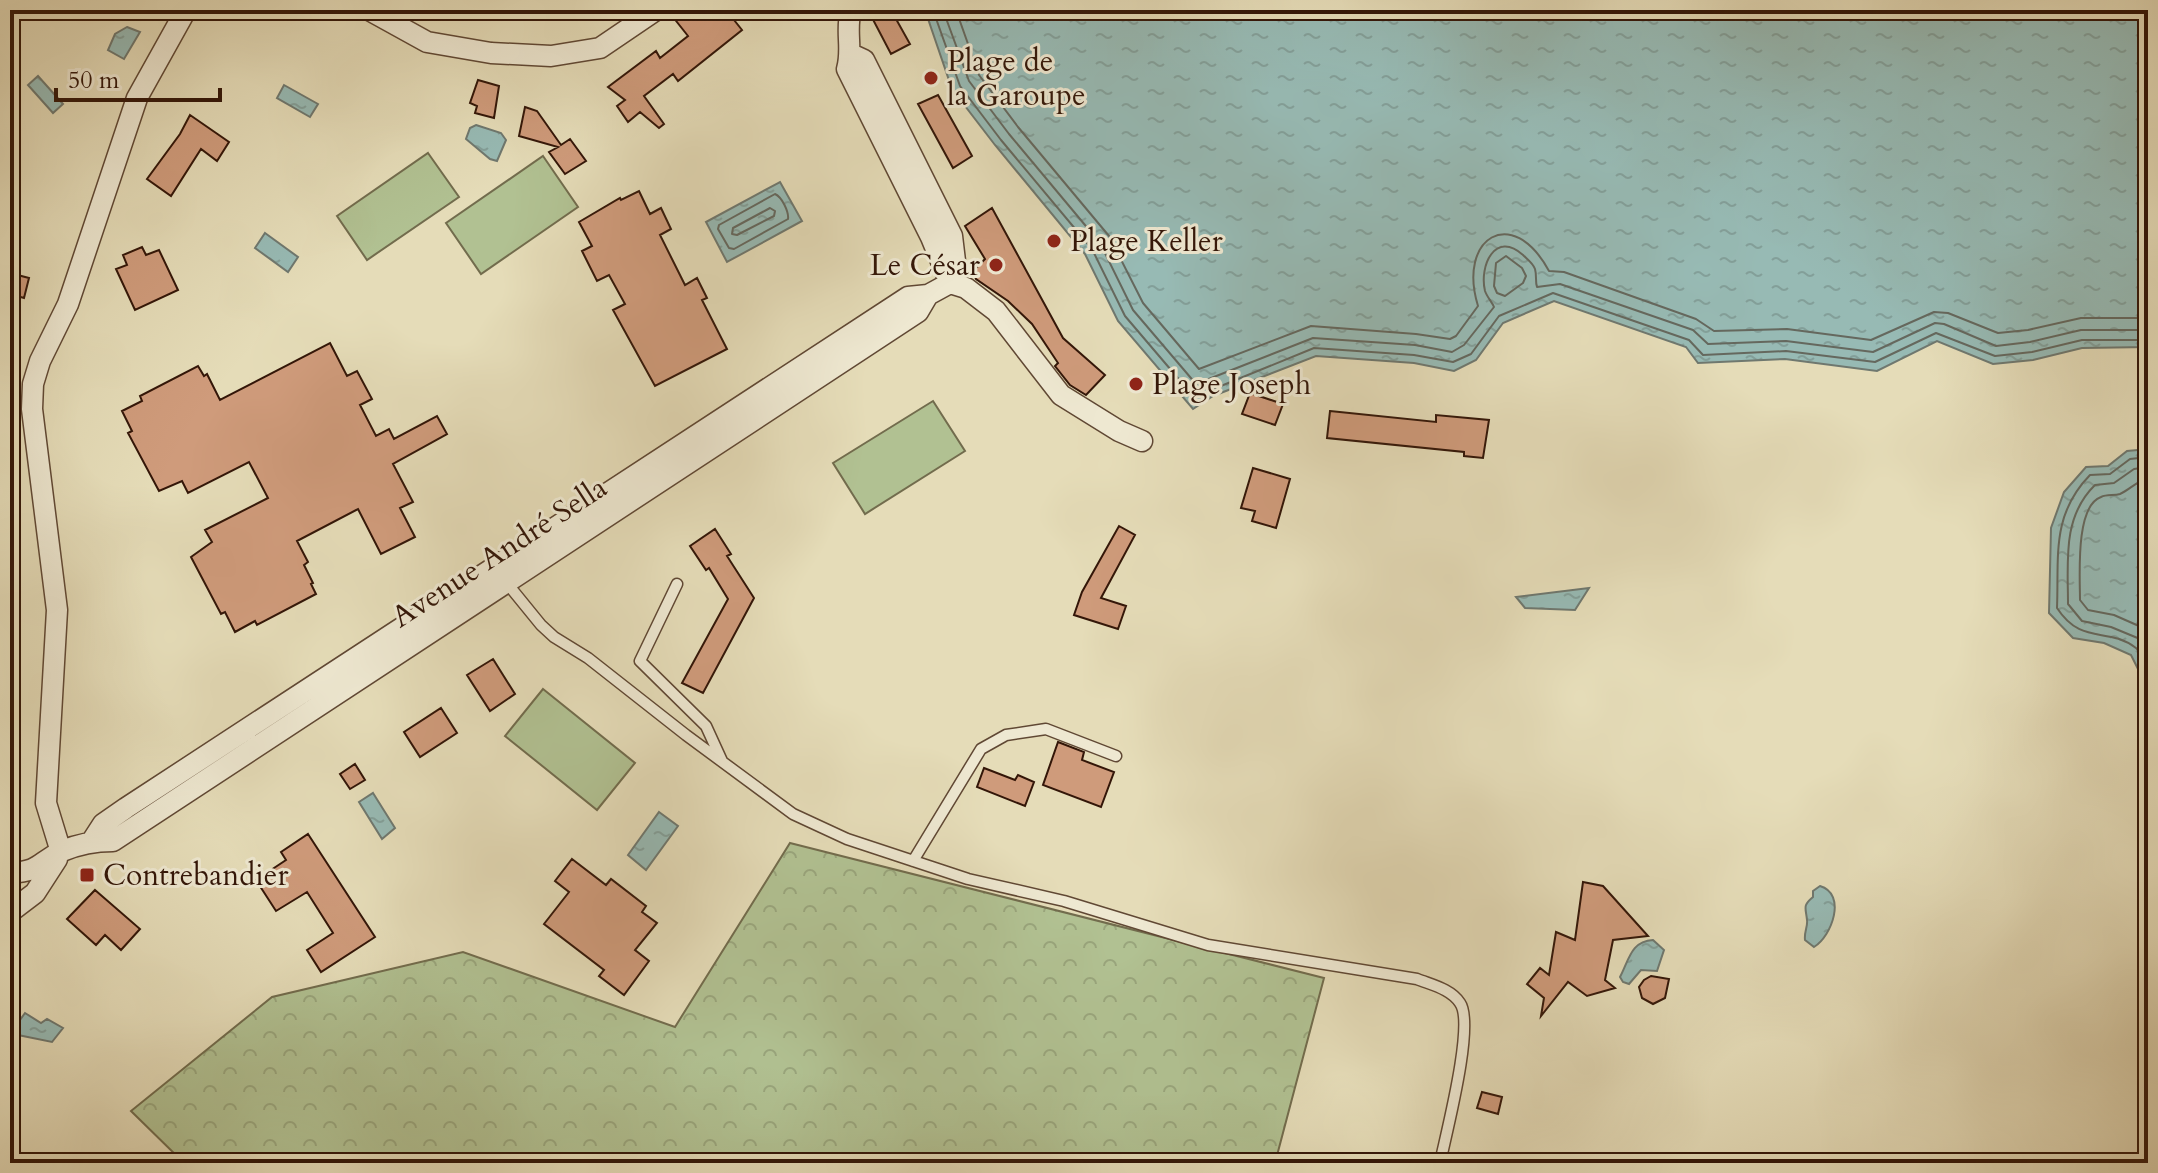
<svg xmlns="http://www.w3.org/2000/svg" width="2158" height="1173" viewBox="0 0 2158 1173" font-family="Cardo,serif">
<defs>
<pattern id="forest-crowns" width="20" height="18" patternUnits="userSpaceOnUse" patternTransform="scale(2)"><rect width="20" height="18" fill="#b1c192"/><path d="M2 6a3 3 0 1 1 6 0M12 15a3 3 0 1 1 6 0" fill="none" stroke="#99a57c"/></pattern>
<pattern id="water-ripples" width="26" height="14" patternUnits="userSpaceOnUse" patternTransform="scale(2)"><rect width="26" height="14" fill="#97bab4"/><path d="M2 4q2-2 4 0t4 0M15 11q2-2 4 0t4 0" fill="none" stroke="#839f99"/></pattern>
</defs>
<rect width="100%" height="100%" fill="#e5dcb8"/>
<filter id="stains"><feTurbulence type="fractalNoise" baseFrequency=".0025" numOctaves="4"/><feColorMatrix values="0 0 0 0 .2 0 0 0 0 .09 0 0 0 0 .02 0 0 0 .5 -.17"/></filter>
<radialGradient id="worn" r=".72"><stop offset=".6" stop-color="#630" stop-opacity="0"/><stop offset="1" stop-color="#630" stop-opacity=".3"/></radialGradient>
<path fill="#b1c192" stroke="#726c4d" stroke-width="2" d="M428,153L459,197L367,260L337,216Z
M543,156L578,207L481,274L446,223Z
M933,401L965,451L865,514L833,463Z
M543,689L635,763L597,810L505,736Z"/>
<path fill="url(#forest-crowns)" stroke="#726c4d" stroke-width="2" d="M790,843L1324,978L1275,1163H184L131,1111L272,997L463,952L675,1027Z"/>
<path fill="url(#water-ripples)" stroke="#6f786f" stroke-width="2" d="M925,10H2148V347L2082,348L2033,360L1993,364L1937,341L1877,371L1785,359L1698,363L1686,347L1554,301L1503,323L1476,360L1454,371L1414,363L1316,356L1213,396L1193,409L1118,321L1085,254L995,145L952,89Z
M127,27L140,32L124,59L108,50L115,34Z
M38,76L63,104L53,113L28,85Z
M284,85L318,104L310,117L277,98Z
M476,125L501,133L506,140L497,161L490,159L466,139L470,128Z
M780,182L802,221L727,262L706,222Z
M265,233L298,257L288,272L255,248Z
M2148,449V689L2131,655L2104,643L2073,638L2049,613L2051,528L2064,492L2086,467L2108,466L2127,451Z
M1589,588L1575,610L1525,608L1516,597Z
M373,793L395,828L382,839L359,802Z
M659,812L678,826L646,870L628,855Z
M1820,886C1847,894 1832,936 1814,947L1805,940C1804,932 1808,926 1807,920C1806,908 1802,906 1813,897V891Z
M1653,940L1664,950L1657,971L1641,970L1629,984L1623,982L1620,977C1629,960 1631,941 1653,940Z
M25,1013L41,1023L47,1019L63,1028L52,1042L18,1035L12,1031Z"/>
<g fill="none" stroke-linecap="round" stroke-linejoin="round">
<path stroke="#65685e" stroke-width="2" d="M933,10L960,86L1001,140L1092,249L1125,316L1194,397L1314,348L1414,355L1453,362L1471,354L1499,316L1553,293L1689,340L1703,355L1786,351L1875,362L1936,333L1995,356L2032,352L2082,340H2148
M943,10L969,81L1009,134L1100,243L1133,310L1196,384L1313,338L1415,345L1452,352L1464,345L1494,307C1492,302 1487,297 1485,291C1479,266 1495,230 1523,255C1527,259 1533,263 1535,269C1537,276 1535,281 1537,287L1560,284L1693,330L1708,344L1786,341L1873,352L1935,323L1944,324L1996,346L2030,342L2081,330H2148
M956,10L979,75L1018,127L1109,236L1143,303L1199,369L1311,326L1416,334L1450,339L1456,336L1478,306C1457,238 1512,203 1549,271L1564,272L1696,319L1714,331L1787,329L1871,340L1934,312L1948,313L1998,333L2028,330L2081,318H2148
M775,194C782,197 789,212 788,219L734,249L729,248L718,229L719,225Z
M770,208L775,211L774,216L737,235L732,234L733,228Z
M1506,256L1522,268L1526,276L1523,283L1505,296L1497,293L1494,286L1496,263Z
M2148,457L2130,459L2110,474L2090,475C2051,515 2059,556 2057,608C2082,646 2107,626 2136,648C2142,653 2145,664 2148,671
M2148,467L2134,469L2114,483L2095,485C2062,517 2068,562 2068,604L2082,621L2111,627L2140,639L2148,648
M2148,479C2136,481 2131,489 2120,494C2114,496 2107,494 2101,497C2075,506 2080,577 2080,600L2088,610L2114,615L2148,630"/>
</g>
<path fill="#cf9b7b" stroke="#331608" stroke-width="2" d="M683,10H726L742,30L678,81L673,74L644,96L664,124L659,128L640,112L628,122L617,106L625,100L608,87L656,51L660,58L688,36L673,17Z
M868,10H891L910,44L891,54Z
M478,80L499,86L494,118L475,113L477,106L470,103Z
M938,95L972,156L953,168L918,104Z
M525,107L537,111L561,145L570,139L586,161L565,174L549,152L558,147L519,136Z
M190,115L229,142L217,161L201,149L171,196L147,179L180,134Z
M639,191L650,214L661,208L671,229L660,235L685,285L697,278L707,298L702,300L727,349L655,386L613,310L625,304L609,275L597,281L582,251L592,246L579,222L620,198L621,200Z
M992,208L1063,338L1105,375L1086,395L1070,385L1055,366L1058,363L1032,324L1008,301L976,279L973,271L985,259L965,226Z
M142,247L146,255L159,250L178,290L135,310L116,269L127,265L123,255Z
M10,273L29,278L24,298L10,294Z
M330,343L347,376L357,371L372,399L360,405L376,436L389,429L394,439L437,416L447,434L393,464L413,502L400,508L415,537L381,554L358,509L297,541L308,562L304,565L313,583L311,584L316,594L257,625L255,621L235,632L225,612L221,614L191,557L212,542L205,530L268,498L249,462L188,493L182,481L159,491L128,433L132,431L122,411L142,401L140,396L198,366L204,376L207,374L220,400Z
M1250,393L1283,404L1275,425L1242,414Z
M1330,411L1436,422V415L1489,420L1483,458L1464,456V452L1327,438Z
M1253,468L1290,479L1276,528L1252,521L1255,511L1241,508Z
M1119,526L1135,535L1101,598L1126,606L1118,629L1074,615L1082,592Z
M715,529L731,554L727,556L754,598L703,693L682,683L728,599L709,568L706,570L690,546Z
M493,659L515,694L490,711L467,675Z
M441,708L457,733L420,757L404,732Z
M1058,742L1084,752L1082,760L1114,772L1101,807L1043,785Z
M355,764L365,780L350,789L340,774Z
M984,768L1015,780L1018,775L1034,782L1025,806L977,787Z
M308,834L375,937L321,972L307,950L333,933L307,892L276,911L256,880L286,860L281,852Z
M572,859L606,885L611,879L646,906L642,912L657,923L635,950L649,961L624,995L599,976L604,970L544,924L569,892L555,881Z
M1583,882L1603,886L1648,936L1613,940L1605,980L1615,988L1587,996L1568,982L1541,1016L1544,998L1527,984L1540,968L1549,975L1556,932L1575,940Z
M95,890L140,929L121,950L105,935L96,945L67,919Z
M1651,976L1669,979L1665,998L1653,1004L1642,998L1639,987L1644,980Z
M1482,1092L1502,1097L1498,1114L1477,1108Z"/>
<g fill="none" stroke-linecap="round" stroke-linejoin="round">
<defs>
<path id="service" d="M506,582L541,625L554,637L588,658L686,735L793,814L847,839L968,879L1064,901L1208,945L1417,979C1432,985 1451,989 1460,1003C1475,1024 1446,1134 1440,1163
M677,584L640,661L706,726L722,761
M913,861L981,749L1006,735L1046,729L1116,756"/>
<path id="minor" d="M369,10L427,42L491,53L551,56L600,48L656,10
M851,10C845,30 853,49 847,69L931,237L950,283L966,288L996,311L1061,395L1119,431L1142,441
M851,54L864,60L952,236L955,261L950,283
M92,841L103,824L126,808L908,297L928,295L950,283
M61,852L46,803L57,610L32,409L33,384L40,361L68,304L137,98L186,10
M10,873C42,871 37,863 62,851C79,844 95,841 113,841L918,312L928,295
M10,912L35,893L57,859"/>
</defs>
<use href="#service" stroke="#604834" stroke-width="13"/>
<use href="#minor" stroke="#604834" stroke-width="23"/>
<use href="#service" stroke="#eee8d1" stroke-width="10"/>
<use href="#minor" stroke="#eee8d1" stroke-width="20"/>
</g>
<g fill="#8f2418" stroke="#eee8d1" stroke-width="3">
<circle cx="931" cy="78" r="8"/>
<circle cx="1054" cy="241" r="8"/>
<circle cx="996" cy="265" r="8"/>
<circle cx="1136" cy="384" r="8"/>
<rect x="79" y="867" width="16" height="16" rx="4"/>
</g>
<g text-anchor="middle" stroke-width="6" stroke-linejoin="round" paint-order="stroke">
<g font-size="30" fill="#331608" stroke="#eee8d1" text-anchor="start">
<text x="947" y="71">Plage de<tspan x="947" dy="34">la Garoupe</tspan></text>
<text x="1070" y="251">Plage Keller</text>
<text x="980" y="275" text-anchor="end">Le César</text>
<text x="1152" y="394">Plage Joseph</text>
<text x="103" y="885">Contrebandier</text>
</g>
<g font-size="30" fill="#331608" stroke="#eee8d1">
<text transform="translate(499 552) rotate(-33)" y="10">Avenue André Sella</text>
</g>
</g>
<rect width="2158" height="1173" fill="none" stroke="#e5dcb8" stroke-width="40"/>
<rect x="12" y="12" width="2134" height="1149" fill="none" stroke="#331608" stroke-width="4"/>
<rect x="20" y="20" width="2118" height="1133" fill="none" stroke="#331608" stroke-width="2"/>
<path d="M56 88v12h164v-12" fill="none" stroke="#331608" stroke-width="4"/>
<text x="68" y="88" font-size="24" fill="#331608" stroke="#eee8d1" stroke-width="6" paint-order="stroke">50 m</text>
<rect width="100%" height="100%" filter="url(#stains)"/>
<rect width="100%" height="100%" fill="url(#worn)"/>
</svg>
